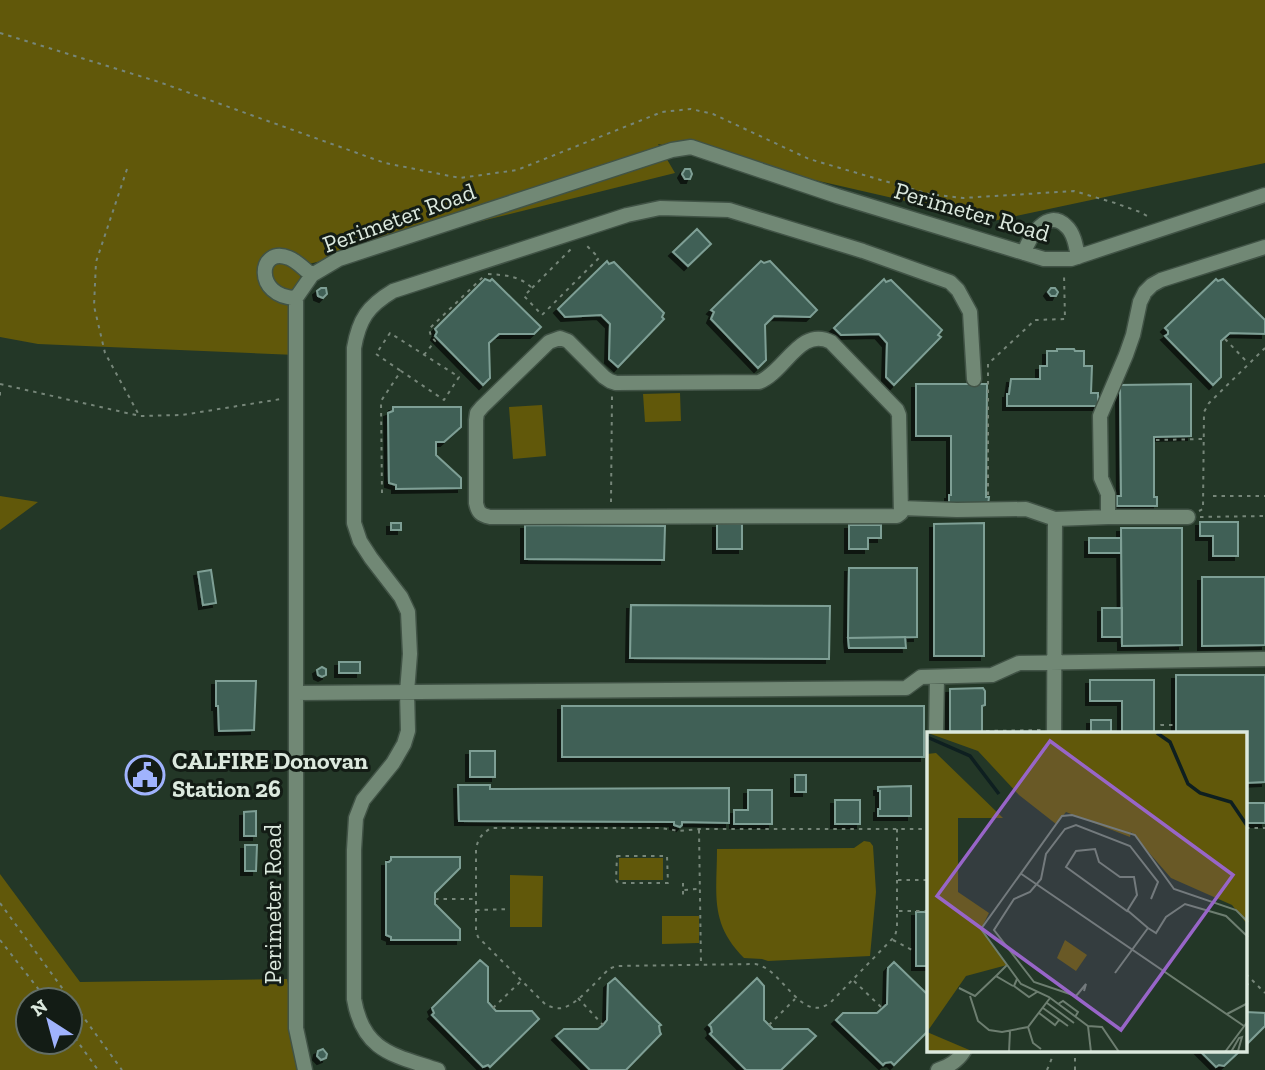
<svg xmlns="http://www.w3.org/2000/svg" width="1265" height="1070" viewBox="0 0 1265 1070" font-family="'Zilla Slab',serif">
<defs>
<filter id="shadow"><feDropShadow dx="-4" dy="4" stdDeviation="0" flood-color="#0009"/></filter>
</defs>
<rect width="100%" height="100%" fill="#233727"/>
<path fill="#61580a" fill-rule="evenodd" d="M0,0H1265V163L993,221L658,144L675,173L301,266L296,355L38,344L0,337Z
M680,393L681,421L645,422L643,394Z
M542,405L546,456L513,459L509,407Z
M0,496L38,502L0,530Z
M864,841L870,842L873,846L876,892L870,956L768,961L762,959L744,958C709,923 717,894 717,849L854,848Z
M619,858H663V880H619Z
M0,874L80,982L287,979L305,1070H0ZM28,1000H70V1042H28Z
M510,875L543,876L542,927H510Z
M662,916H699V943L662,944Z"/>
<path fill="#416057" stroke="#7e9f95" stroke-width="2" filter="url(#shadow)" d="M685,169H690L692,174L690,179H685L682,174Z
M697,229L711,244L688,266L673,252Z
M607,261L609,264L614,262L664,313L662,317L664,319L618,367L609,359L610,324L601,315L565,317L558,309Z
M761,261L764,263L770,261L817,310L810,317L774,316L765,325L766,360L758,368L711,319L714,312L711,310Z
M485,279L490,281L492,279L541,327L534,334H499L489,343L490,378L483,385L435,336L437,332L435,329Z
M884,279L886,282L891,280L942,330L938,335L941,337L894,385L886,377L887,343L879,334L841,335L834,328Z
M1216,279L1218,281L1223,279L1265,320V334L1230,333L1221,341V377L1213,385L1165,336L1168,334V331L1165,328Z
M321,288H326L327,294L323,298L318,296L317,291Z
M1051,288H1055L1058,292L1056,296H1051L1048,292Z
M1057,349H1074L1075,351H1084V366H1092L1091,393H1098V406H1007V394H1009L1011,379H1040V366H1047V351H1057Z
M916,384H987L986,497H989L988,505H949V495H951V436H916Z
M1191,384V436L1154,437V497H1157V506H1117V496H1121L1120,385Z
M393,407H461V427L444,442H436V455L461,478V488L396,489V485L389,483L388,413L393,411Z
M1200,522H1238V556H1213V536H1200Z
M391,523H401V530H391Z
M984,523V656H934V524Z
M717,524H742V549H717Z
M525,525L665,526L664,560L525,559Z
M849,525H881V538H868V549H849Z
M1121,528H1182V645L1122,646Z
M1089,538H1121V553H1089Z
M849,568H917V637L848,638Z
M211,570L216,603L203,605L198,572Z
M1202,577H1265V645L1202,646Z
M631,605L830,606L829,659L630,658Z
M1102,608H1122V637H1102Z
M905,637L906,648H849L848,638Z
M339,662H360V673H339Z
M322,667L326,669V675L322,677L318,675L317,670Z
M1176,675H1265V782L1246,783V734H1176Z
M1090,680H1154V734H1122V701H1090Z
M216,681H256L254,730L219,731L218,706H216Z
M983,688L985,691V705L982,706V734H950V689Z
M562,706H924V757H562Z
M1091,720H1111V734H1091Z
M470,751H495V777H470Z
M795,775H806V792H795Z
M458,785H490V789L729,788V823L682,822V825L680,827L674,825V822L459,821Z
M911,786V816H878V809H880V791H878V787Z
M748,790H772V824H734V810H748Z
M835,800H860V824H835Z
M1246,803H1265V823H1246Z
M256,811V836H244V812Z
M245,845H257L256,871H245Z
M391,857H460V868L435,893V904L460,929V940H391V937L386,935V862H389L391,860Z
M916,912H929V966H916Z
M480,960L488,967V1002L496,1011H532L539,1019L490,1067L488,1065L483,1067L432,1015L434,1013L432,1008Z
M894,962L929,996V1030L894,1065L891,1062L885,1063L883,1065L836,1020L843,1013H877L887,1004L888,968Z
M615,978L661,1025L659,1026L660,1032L661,1034L626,1070H590L556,1036L564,1029H598L603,1025L607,1020L608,984Z
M757,978L764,986V1020L773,1029H808L816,1036L781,1070H746L710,1034L712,1032L711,1027L709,1025Z
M1246,1012L1265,1013V1026L1246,1045Z
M323,1049L327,1054L326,1058L321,1060L317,1056L318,1051Z
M1200,1051H1240L1224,1066L1219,1065L1216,1067Z"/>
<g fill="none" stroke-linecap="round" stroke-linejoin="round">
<defs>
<path id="minor" d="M1024,253C1029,238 1047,207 1066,226C1074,233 1076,246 1078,257
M296,298C253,297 258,245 289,258C297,261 305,270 312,275
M560,338L568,341L604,377L610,381L616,383L759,382C785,372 800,326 831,342L897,410L899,415L901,513L897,516L490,517C481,515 478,513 476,503V420L477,413L482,407L549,342Z
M901,508L957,510L1026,509L1055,519
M1108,517H1188
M296,693L906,688L921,677L992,675L1019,663L1265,659
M936,734L937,677
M1054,734L1055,519L1108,517V494L1101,478L1100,416L1126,355L1133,335L1140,302L1145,292L1152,285L1161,280L1265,247
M305,1070L296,1028V298L312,275L339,259L672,150L691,147L837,196L1044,259H1071L1265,195
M438,1070C394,1055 363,1052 354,999V850L356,818L363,800L393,763L404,744L408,731L407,692L410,654L408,612L401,597L371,558L360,541L354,523V348C359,319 368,306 393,291L627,215L660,208L729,210L863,251L950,282L958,290L970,312L974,379
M938,1070C950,1066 958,1061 964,1051"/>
</defs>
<use href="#minor" stroke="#415346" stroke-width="17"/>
<path stroke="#768679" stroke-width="2" stroke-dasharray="3.5 5" stroke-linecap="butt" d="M0,33L159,82L385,163L460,178L517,170L662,112L691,109L713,114L809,159L929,194L963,198L1074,191L1115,203L1140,212L1151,218
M127,169L96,262L94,306L105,353L139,415
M488,274C505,275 520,276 532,288L524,296L542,315L599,258L584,243
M532,288L572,248
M1225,339L1248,363
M424,355L435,341L431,336L429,329L484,276
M0,384L140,416L182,415L281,399
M0,392V398
M1156,440L1203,439
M382,493L381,401L401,371L444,400L459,377L390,333L376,354L401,371
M988,495V364L1035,320L1065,319L1064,274
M1213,496H1265
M611,502L612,396
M1199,511L1203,509L1204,412L1209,403L1265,348
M1200,517L1265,516
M986,731L1041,730
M1161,734V725H1173
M1246,828H1265
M897,829V928L895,936L831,1002C801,1026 783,968 755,964L616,966L609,969C598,979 576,1006 562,1008C556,1009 551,1007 546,1005L478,937L476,931V849C478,838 482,834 491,828H661L679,831L699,829H929
M699,830L701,964
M617,856H667L668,883H618L616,880Z
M898,880H929
M683,883V890L698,889
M683,891V897
M435,899H475
M0,903L122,1070
M476,910L510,909
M899,911H929
M0,940L47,1000
M893,940L914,951
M1246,974L1265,993
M854,981L881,1007
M1246,986L1252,980
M578,998L603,1025
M493,1008L520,982
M769,1025L795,999
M70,1031L98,1070
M1047,1070L1052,1058H1056
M1075,1070V1051"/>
<use href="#minor" stroke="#718875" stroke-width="14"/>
</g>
<defs>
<symbol id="civic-ring" viewBox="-11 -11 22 22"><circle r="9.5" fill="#131c15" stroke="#a0b3fd" stroke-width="1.5"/><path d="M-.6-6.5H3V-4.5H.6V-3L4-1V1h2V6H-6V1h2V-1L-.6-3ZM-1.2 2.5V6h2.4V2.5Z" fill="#a0b3fd"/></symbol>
</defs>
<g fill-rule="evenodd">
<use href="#civic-ring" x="123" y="753" width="44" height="44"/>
</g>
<g text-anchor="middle" stroke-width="6" stroke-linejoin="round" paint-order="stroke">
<g font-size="24" fill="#dce9de" stroke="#131c15">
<text transform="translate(972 212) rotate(16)" y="8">Perimeter Road</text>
<text transform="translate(399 218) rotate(-20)" y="8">Perimeter Road</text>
<text transform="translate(273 904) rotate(-90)" y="8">Perimeter Road</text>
</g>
<g font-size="24" font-weight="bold" fill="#dce9de" stroke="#131c15" text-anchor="start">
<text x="172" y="769">CALFIRE Donovan<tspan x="172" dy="28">Station 26</tspan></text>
</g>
</g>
<g transform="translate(927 732)">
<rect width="320" height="320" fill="#233727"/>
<path d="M1,1H320V192L305,173L244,146L204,100L203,105L139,80L129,92L92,63L51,19ZM9,21L76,86H31V160L62,181L54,197L80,233L39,244L0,300L47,320H0V22ZM138,208L160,223L149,239L130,226Z" fill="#61580a"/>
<path fill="none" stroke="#0e1f20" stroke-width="3.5" d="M230,1L243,10L261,52L273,61L304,70L321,95M0,5L43,24L72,62"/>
<path fill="none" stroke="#6d7e70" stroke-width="2" d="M168,117L172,130L193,145H207L210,163L200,179L139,135L149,119ZM93,141L317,294M200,178L221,196M80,233L69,244L86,254M188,241L221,196L229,201L239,185L258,172L299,184L321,205M90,247L87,254L102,265L110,260M32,256L48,264L69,244M157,259L159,252L149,264L107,250L67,198L87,167L103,160L114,147L119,122L138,97L149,93L203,114L231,150L224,167M43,264L51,289L62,298L75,300L101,295L123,266M120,271L147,291M131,272L136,269L151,280L148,285M116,276L141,294M112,281L128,293L132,288M300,282L321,271M161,294L164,320M101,295L106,311L114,317M82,320L83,299M192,320L175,295L161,294L122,265L94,252L54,197L135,84L145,83L208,103L247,157L309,178L321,190M298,320L321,289M304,320L312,306L315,305L311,319H304"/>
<path fill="#9865c8" fill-opacity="0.15" stroke="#9865c8" stroke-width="3.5" d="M123,9L306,143L194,298L10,164Z"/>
<rect width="320" height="320" fill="none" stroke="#dce9de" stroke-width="3.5"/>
</g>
<g transform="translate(49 1021) rotate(324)"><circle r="33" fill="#131c15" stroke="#636e65" stroke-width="2"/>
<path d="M0-5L12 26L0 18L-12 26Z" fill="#a0b3fd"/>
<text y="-10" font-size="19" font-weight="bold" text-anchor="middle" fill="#dce9de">N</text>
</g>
</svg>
